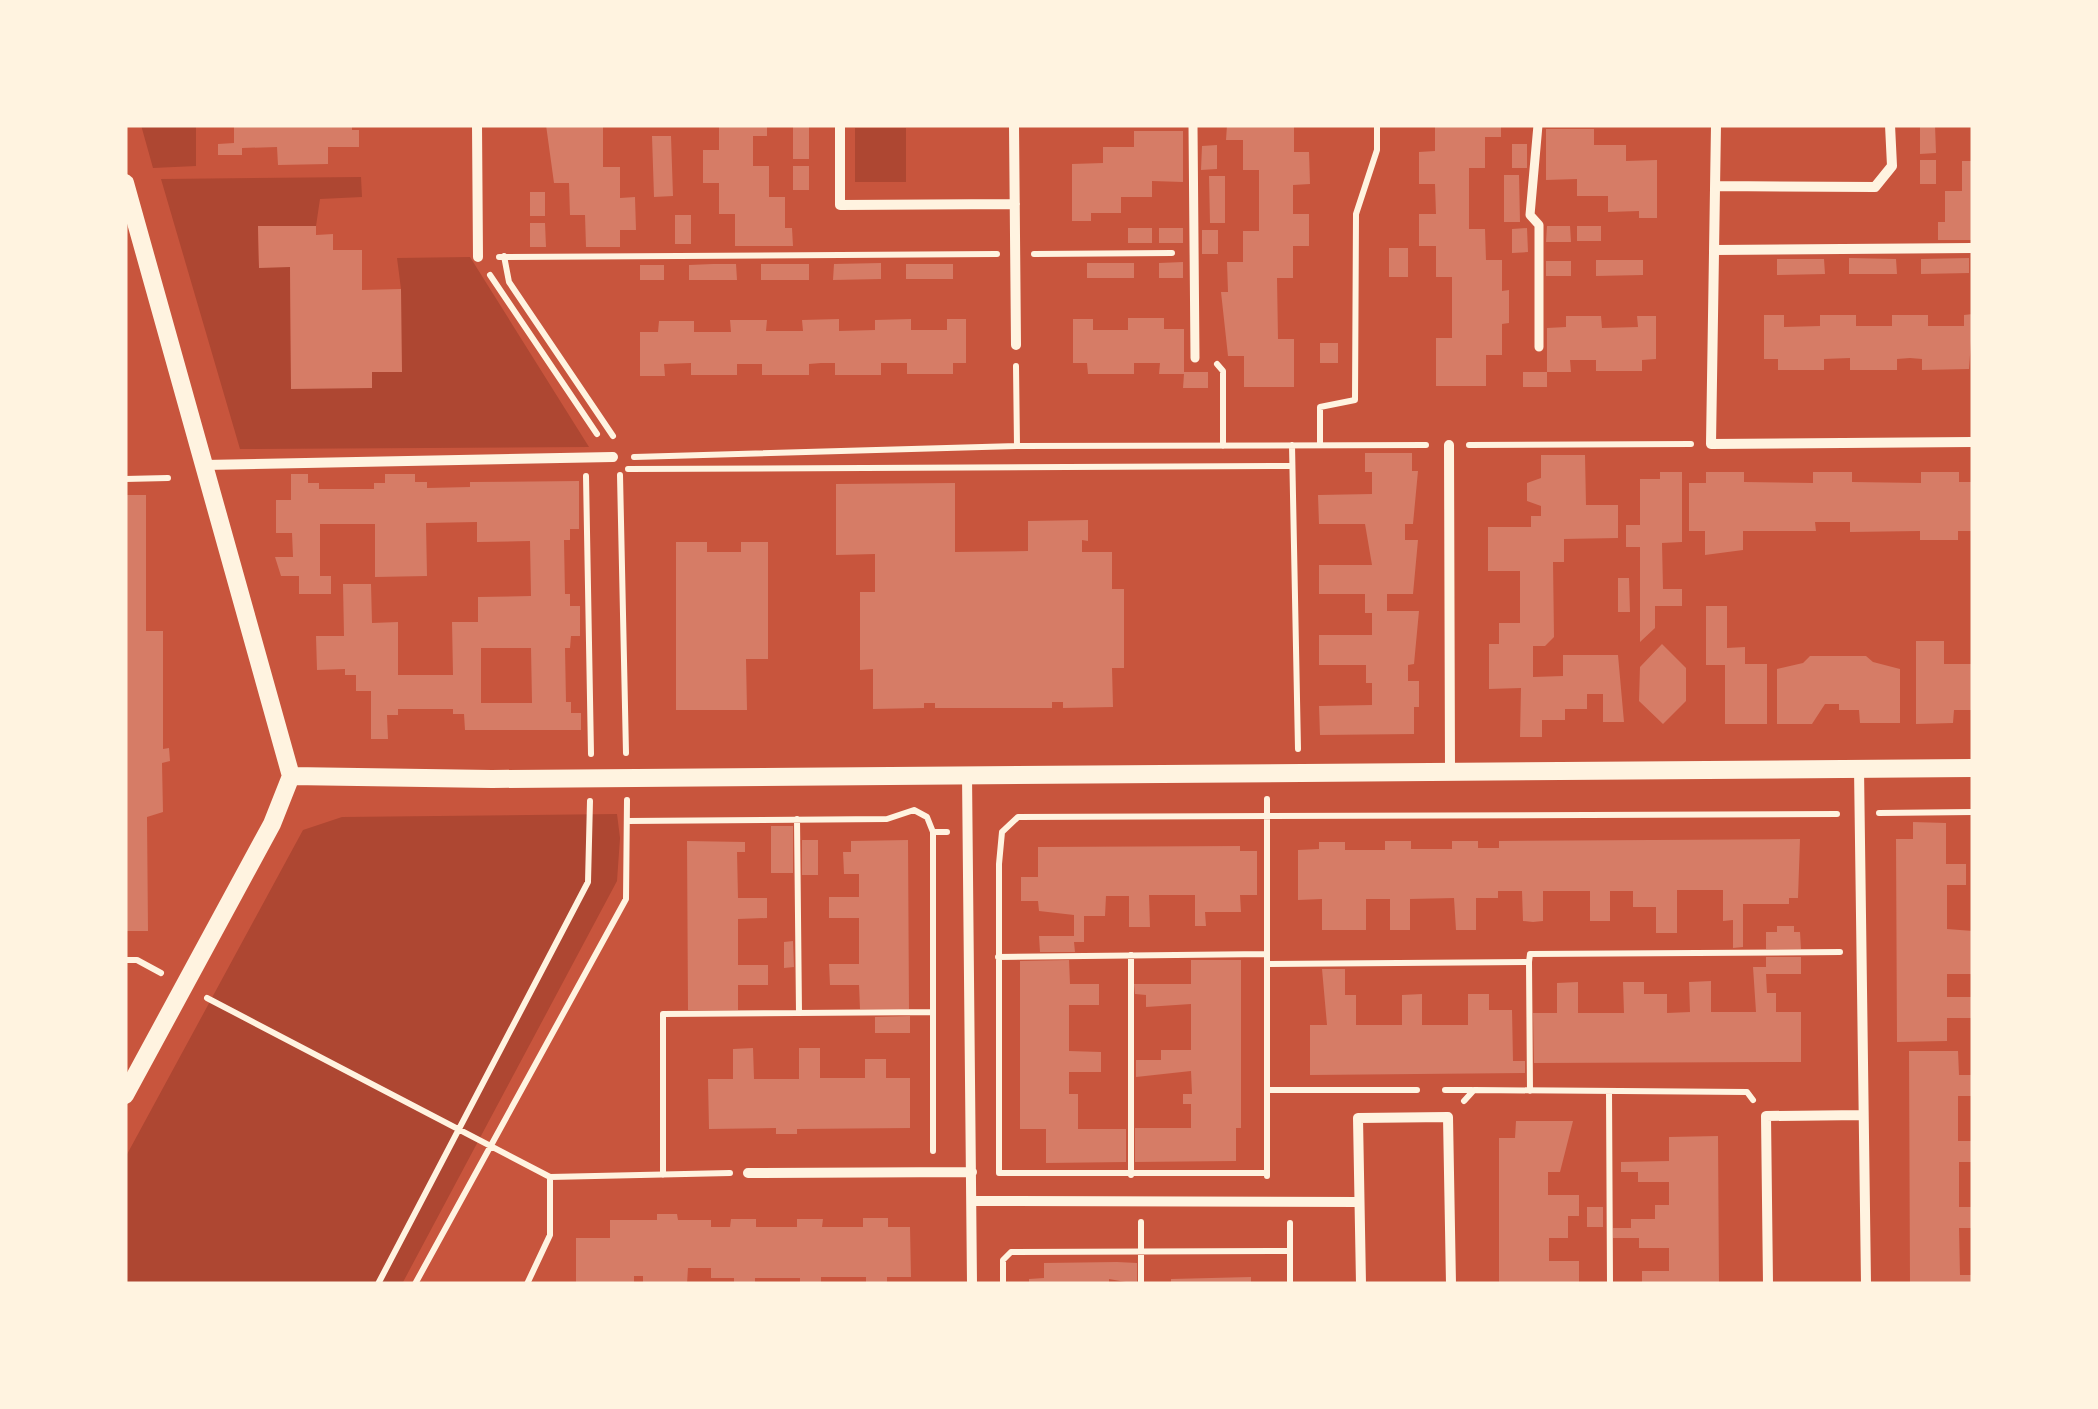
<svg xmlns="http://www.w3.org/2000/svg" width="2098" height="1409" viewBox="0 0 2098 1409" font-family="Raleway,sans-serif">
<rect width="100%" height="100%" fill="#c8553d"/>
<path fill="#ae4732" d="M141,125H196V166L153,168Z
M855,128H906V182H855Z
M361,177L362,197L320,199L316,226H258L259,267H290L291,388H371L372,372L401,289L397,258L470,257L589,447L240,449L161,179Z
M617,814L620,838L617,881L402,1284H125V1158L303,830L342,817Z"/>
<path fill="#d67c66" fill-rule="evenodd" d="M234,125H352V130H359V147H328V164L278,165L277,147L242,148V155H218V144L234,143Z
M546,125H603V167H620V198L635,197L636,230H620V247H586L585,215H570L569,183H554Z
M719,125H767V136H753V166H769V197H785V228H792L793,246H735V214H719V183H703V150H719Z
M793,125H809V159H793Z
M1227,125H1294V152H1309L1310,184L1293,185V214H1309V246H1293V278H1277L1278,339H1294V387H1244V356H1228L1221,292H1228L1227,262H1243V231H1259V170H1243V140H1226Z
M1435,125H1501V137H1485V168H1469V229H1485L1486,260H1502V291L1509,290V323L1502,324V355H1486V386H1436V338H1452V277H1436V246H1419V214H1436L1435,184H1419V152L1435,151Z
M1920,125H1935L1936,153L1920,154Z
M1546,129H1594V145H1626V161L1657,160V218H1639V211L1608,212V196H1577V179L1546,180Z
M1134,131H1183V182L1152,181V197H1121V213H1091V221H1072V164L1103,163V147H1134Z
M652,136H671L673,196L654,197Z
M1512,144H1527V168H1512Z
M1217,145V169L1201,170L1202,146Z
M1920,160H1936V184H1920Z
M1962,161H1973V240H1938V222H1945V191H1962Z
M793,166H809V190H793Z
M1504,175H1519L1520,222H1504Z
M1209,176H1225V223H1210Z
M530,192H545V216H530Z
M675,215H691V244H675Z
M530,223H545L546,247H530Z
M258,226H316V235L333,234V250H362V290L401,289L402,372H372V388L291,389L290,267L259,268Z
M1547,226H1570L1571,242H1546Z
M1577,226H1601V241H1577Z
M1128,228H1152V243H1128Z
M1159,228H1183V243H1159Z
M1527,228L1528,252L1512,253V229Z
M1202,230H1218V254H1202Z
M1389,248H1408V277H1389Z
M1849,258L1896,259L1897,274H1849Z
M1969,258V273L1921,274V259Z
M1777,259H1824L1825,274L1777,275Z
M1596,260H1643V275L1596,276Z
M1546,261H1571V276H1546Z
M1183,262V278H1159V263Z
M881,263V279L833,280L834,264Z
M1087,263H1134V278H1087Z
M713,264H736L737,280H689V265Z
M761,264H809V280H761Z
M906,264H953V279H906Z
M640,265H664V280H640Z
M1973,314L1969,369L1922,370V359L1910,358L1897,359V370H1850V358L1824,359V370H1778V359H1764V315H1784V327L1820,326V315H1856V326H1892V315H1928V326H1964V315Z
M1566,316H1601L1602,328L1638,327L1637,316H1656V359L1642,360V371H1596V360H1570L1571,372H1547V328L1566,327Z
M1128,318H1164V329H1184V372H1208V388H1183L1184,374H1159L1160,363H1134V374H1088L1087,363H1073V319H1093V330H1128Z
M839,319V331L875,330V320L911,319V330H947V319H966V363H953V374H907V363H881V375H835V363H821L809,364V375H762V364H737V375H691V363L664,364L665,376H640V332H658L659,321H694V332H731L730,320H767L766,331H803L802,320Z
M1320,343H1338V363H1320Z
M1523,372H1547V387H1523Z
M1365,453H1412V471H1418L1413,524H1405V540H1418L1413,594H1387V611H1419L1414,664L1408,665V681H1419V707H1414V734L1320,735L1319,706L1372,705V683H1366V665H1319V635H1372V613H1365V594H1319V565H1372L1365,524H1319L1318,495L1372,494V472H1365Z
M1541,455H1585L1586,505H1618V538L1564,539V562H1553L1554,637L1545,646H1533V677L1563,676V655H1618L1624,722H1603V694H1587V709H1565V720H1542V737H1520L1521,688L1489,689V644H1499V623H1520V571H1488V527H1531V516H1541V506L1527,501V483L1541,478Z
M1660,472H1682V542L1662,543L1663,589H1682V606H1655V628L1640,642V547H1626V525H1640V479H1660Z
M1706,472H1744V482L1813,483V472H1852V482L1921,483V472H1959V482H1973V531H1958V540H1920V531L1850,532V522H1815L1816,531H1743V550L1705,555V531H1689V483H1706Z
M291,474H308V483H319V489H374V483H385V474H415V482H427V488L470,487V482L579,481V529H570V540H564L565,594H570V606H580V636H571L570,648H565L566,702H571V713H581V730H465L464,714H453V709H398V715H387L388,739H371V691H356V675H345V669L317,670L316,636H344L343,584H371L372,623L398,622V675H453L452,622H478V597L531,596L530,541L477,542V522L426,523L427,576L375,577V524H320V576H331V594H299V576H281L275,557H293L292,533H276V500H291ZM481,648H531L532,703H481Z
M955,483V552L1028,551V521L1088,520V541L1082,540V552H1112V589H1124V668H1112L1113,707L1063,708V702H1052V708H935V703H924V708L873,709V669L860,670V592H875V554L836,555V484Z
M125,495H146V631H163V749L169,748L170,761L162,763L163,812L147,817L148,931H125Z
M676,542H707V552H741V542H768V659H746L747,710H676Z
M1618,578H1629L1630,612H1618Z
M1706,606H1727V648L1745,647V664H1767V724H1725V665H1706Z
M1916,641H1944V664H1973V710H1954L1953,723L1916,724Z
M1662,644L1686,668V701L1663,724L1639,701L1640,667Z
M1810,656H1866L1873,662L1900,669V723H1860L1859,710H1839V704H1825L1812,724H1777V669L1803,663Z
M1913,822L1946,823V864H1966V885H1947V929L1973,931V974H1947V997H1973V1018H1947V1041L1897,1042L1896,839H1913Z
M771,826H793V873H771Z
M1800,839L1798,898H1789V904H1743V947L1733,948V920L1723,921V890H1677V933H1656V907H1633V891H1610V921H1590V891H1543V921L1533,922L1523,921L1522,891H1498V898H1476V930H1456L1454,898L1410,899V930H1390V899H1366V930H1322V899L1298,900V850L1319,849V842H1345V850H1385V841H1411V849H1452V841H1478V848H1499V841Z
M802,840H818V875H802Z
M908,840L909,1009H860L859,985H830L829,964H859V918H829V897H859V874H844L843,852H851V841Z
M687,841L745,842V852H737L738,898H767V918L738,919V965H768V985H738V1010H688Z
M1240,846V851H1257V895H1240L1241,912H1205L1206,926H1195V895H1149L1150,927H1129V896H1106L1105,916H1084V942H1074L1075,952H1040L1039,936H1074V915L1039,911L1038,901H1021V877H1038V847Z
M1777,926H1794V932H1800L1801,949H1766V932H1777Z
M793,941L794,967L784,968V942Z
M1766,957H1801V974H1766L1767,993H1776V1012H1801V1062L1534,1063L1533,1013H1557V983L1578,982V1013H1624L1623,982H1644V994H1667V1013L1690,1012L1689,982L1711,981V1012H1756L1753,967H1766Z
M1069,960L1070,984H1099V1005H1069V1051L1101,1052V1072H1069V1094H1078V1129H1126V1162L1046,1163V1129H1020V961Z
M1191,960H1241V1128H1236V1161L1135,1162V1128H1191V1104H1183V1094H1192L1191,1071L1136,1077V1060H1161V1050H1191V1004L1146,1007V995L1135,994L1134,984H1191Z
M1322,969H1345V995H1356V1025H1402V995L1422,994V1025H1468V994H1489V1010H1512L1513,1061H1525V1073L1310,1075V1025H1327Z
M910,1016V1033H875V1017Z
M753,1048L754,1079H799V1048H820V1078H865V1059H886V1078H910V1128L797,1129V1134H776V1128L709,1129L708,1079H733V1049Z
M1909,1051H1958L1959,1075H1973V1096H1958V1141H1973V1162H1959V1207H1973V1228H1959L1960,1275H1973V1284H1910Z
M1516,1121H1573L1560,1172H1548V1195H1579V1216H1568V1238H1549V1261H1579V1282L1499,1284V1138H1515Z
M1718,1136L1719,1284H1642V1271H1669V1248H1639V1238H1613V1228H1631V1219H1655V1205H1669V1182H1638V1172H1621V1162L1669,1161V1137Z
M1587,1207H1603V1227H1587Z
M657,1214H677L678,1220H711V1227H730L731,1219H756V1227H797V1219H823L822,1227H863V1218H888V1227H910L911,1277H887V1284H866V1277H821V1284H800V1278H755V1284H734V1278H711V1268H688L687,1284H643V1276H634V1284H576V1238H610V1220H657Z
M1117,1262L1137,1263V1284L1109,1279V1284H1029V1279L1044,1278V1263Z
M1251,1277V1284H1171V1279Z"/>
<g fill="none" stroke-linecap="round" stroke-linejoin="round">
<path stroke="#fff3e0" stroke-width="6" d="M1034,254L1172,253
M504,256L509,282L613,436
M499,257L997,254
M490,275L597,434
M1217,364L1223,371V446
M1016,366L1017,446
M1292,445L1298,749
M1320,445V407L1355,400L1356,214L1377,150V125
M1469,445L1691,444
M634,457L1017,446L1426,445
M628,469L1292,466
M620,475L626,753
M586,476L591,754
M125,479L168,478
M1267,799V1176
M1879,813L1973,812
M797,819L799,1013
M627,821L887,819L914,810L927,817L933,832
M998,957L1267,954
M125,960H137L161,973
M1529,962L1530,1091
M1267,964L1529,962L1530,954L1840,952
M207,998L550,1177L730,1173
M1267,1090H1417
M1445,1090H1472
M1609,1091L1610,1284
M1464,1101L1474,1090L1747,1092L1753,1100
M933,1151V832H947
M1267,1173H999V864L1002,832L1018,817L1837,814
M663,1175V1014L933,1012
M1131,1175V955
M1141,1222V1284
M378,1284L588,882L590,801
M415,1284L626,899L627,800
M527,1284L550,1235V1177
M1003,1284V1260L1011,1252L1290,1251
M1290,1284V1223"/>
<path stroke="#fff3e0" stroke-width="9" d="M1193,125L1195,358
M1538,125L1530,215L1539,225V347"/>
<path stroke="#fff3e0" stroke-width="10" d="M477,125L478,257
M840,125V205L1015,204
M1014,125L1016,345
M1716,125L1711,444L1973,442
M1716,186L1875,187L1892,166L1890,125
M1714,250L1973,248
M1449,445L1450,771
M204,465L613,457
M1859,768L1866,1284
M967,774L972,1284
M748,1173L972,1172
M972,1201L1359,1202
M1361,1284L1358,1118L1448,1117L1451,1284
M1768,1284L1766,1116L1863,1115"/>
<path stroke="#fff3e0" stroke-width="18" d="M125,183L291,776L272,824L125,1095
M291,776L492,779L1973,768"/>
</g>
<rect width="2098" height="1409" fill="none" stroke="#fff3e0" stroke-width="255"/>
</svg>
